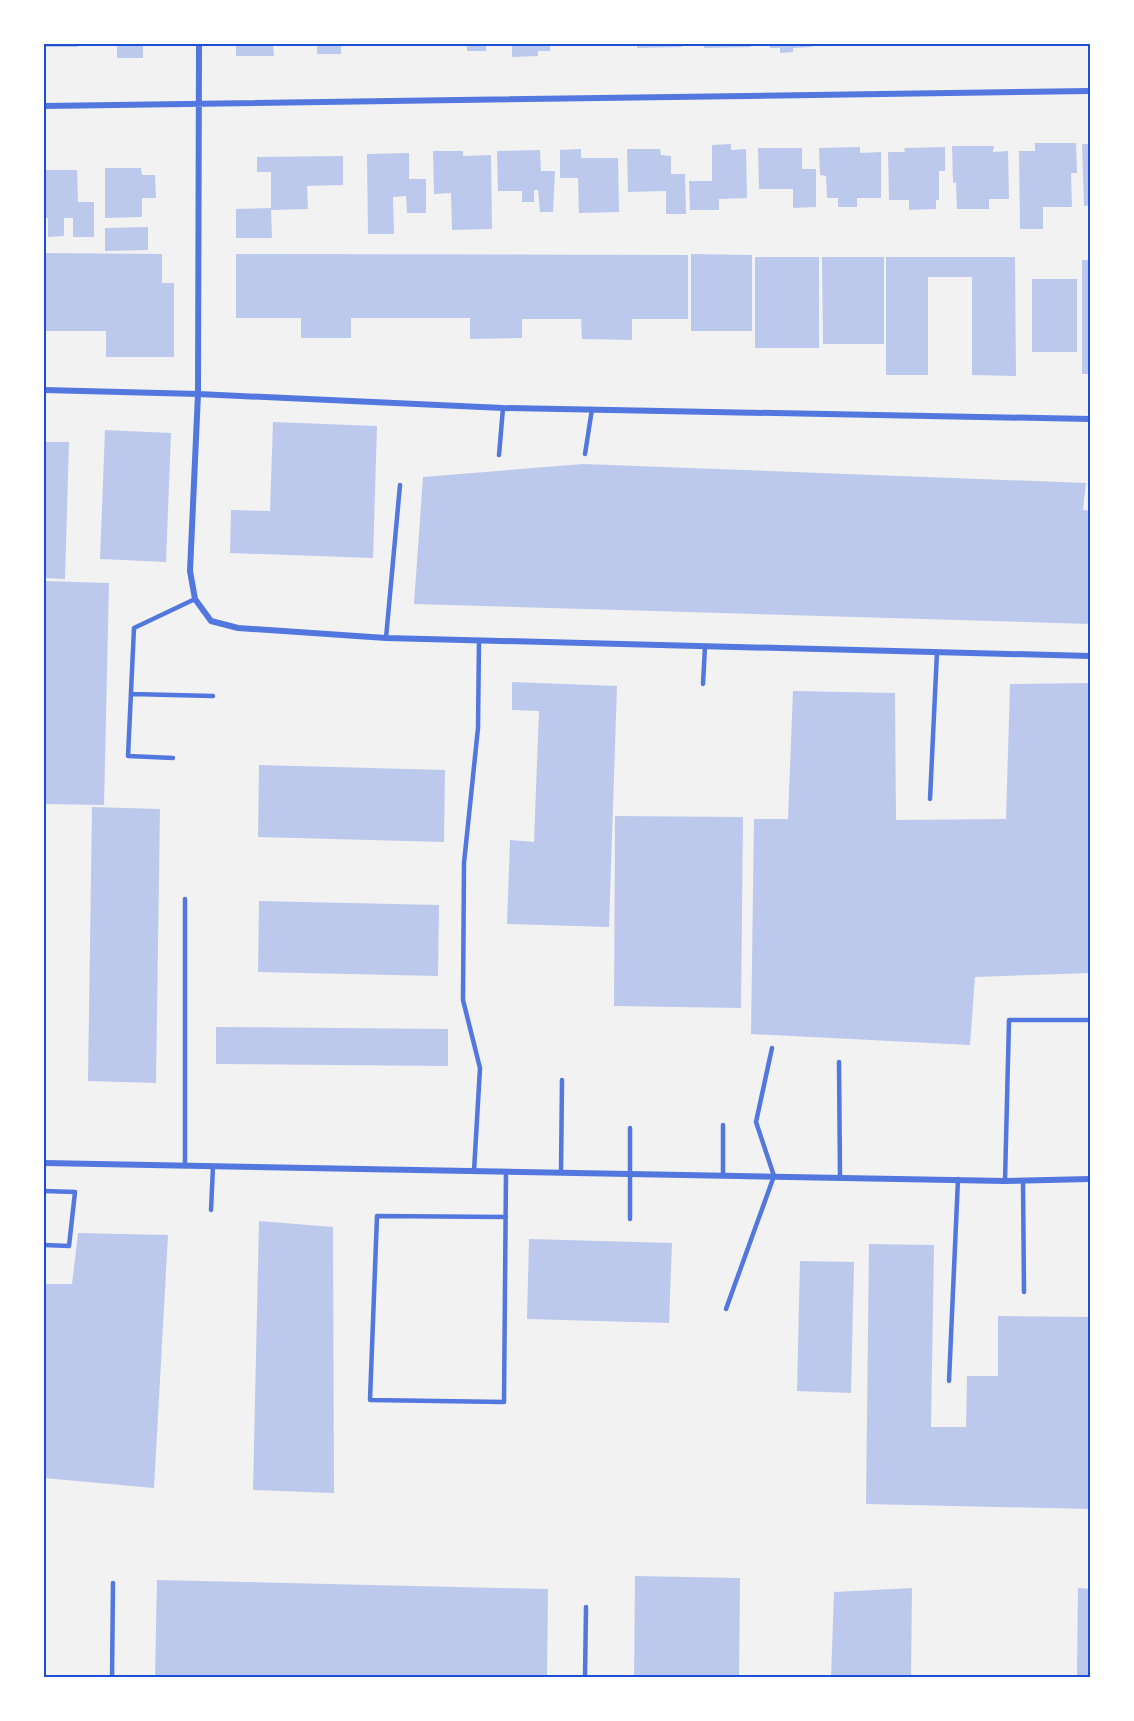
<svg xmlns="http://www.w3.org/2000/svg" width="1134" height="1721" viewBox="0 0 1134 1721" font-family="Ubuntu,sans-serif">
<rect width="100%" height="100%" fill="#f2f2f2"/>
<path fill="#bdc9ec" d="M44,44H78V47H44Z
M117,44H143V58H117Z
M236,44H273L274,56H236Z
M317,44H341V54H317Z
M467,44H486V51H467Z
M512,44H550V51H538V56L512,57Z
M637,44H681L682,47L637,48Z
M704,44H751V47L704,48Z
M769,44H812V47L793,48V52L780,53V48H770Z
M1035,143H1076L1077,173H1071L1072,207H1043V229H1020L1019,151H1035Z
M731,144V150L746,149L747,198L719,199V210H690L689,181H712V145Z
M1082,144H1090V205L1084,206Z
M952,146H994L993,152L1008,151L1009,199H989V209H957L956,182L953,183Z
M860,147V153L881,152V198H857V207H838V198H827L826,176L820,175L819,148Z
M945,147V171H939V200H936V209L909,210V200H889L888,152H905L904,148Z
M758,148H802V169H816V207L793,208V189H759Z
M581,149V158H618L619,212L579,213L578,178H560V150Z
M627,149H660L661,155L671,156V174H685L686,214H666V191L628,192Z
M540,150L541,171H555L553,212H540L538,190H534V202H522V191H498L497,151Z
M433,151H463V156L491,155L492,229L452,230L451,193L434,194Z
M409,153V179H426V213H407L406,196L393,197L394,234H368L367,154Z
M343,156V185L307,186L308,209L271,210L272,238H236V209L271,208V172H257V157Z
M105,168H141L142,175H155L156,198H142V217L105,218Z
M44,170H77L78,202H94V237H73V218H64V236L48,237V218H44Z
M148,227V250L105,251V228Z
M44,253L162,254V283H174V357H106V331H44Z
M236,254L688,255V319H632V340L582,339L581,319H522V338L470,339V318H351V338H301V318H236Z
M691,254L752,255V331H691Z
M755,257H819V348H755Z
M822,257H884V344H823Z
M886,257H1015L1016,376L972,375V277H928V375H886Z
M1082,260H1090V374H1082Z
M1032,279H1077V352H1032Z
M273,422L377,426L373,558L230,553L231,510L270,511Z
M105,430L171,433L166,562L100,559Z
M44,442H69L65,579L44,578Z
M583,464L1086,483L1083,510L1090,511V624L414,604L423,477Z
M44,581L109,583L104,805L44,804Z
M512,682L617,686L609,927L507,924L510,840L534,842L539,711L512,710Z
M1090,683V973L975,977L970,1045L751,1034L754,819H788L793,691L895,693L896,820L1006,819L1010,684Z
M259,765L445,770L444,842L258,837Z
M92,807L160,809L156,1083L88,1081Z
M615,816L743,817L741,1008L614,1006Z
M259,901L439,905L438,976L258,972Z
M216,1027L448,1029V1066L216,1064Z
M259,1221L333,1227L334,1493L253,1490Z
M78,1233L168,1235L154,1488L44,1478V1284H72Z
M529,1239L672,1243L669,1323L527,1319Z
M869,1244L934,1245L931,1427H966L967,1376H998V1316L1090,1317V1509L866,1504Z
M800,1261L854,1262L851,1393L797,1391Z
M635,1576L740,1578L739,1678H634Z
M157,1580L548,1589L547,1678H155Z
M912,1588L911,1678H831L834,1592Z
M1078,1588L1090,1589V1678H1077Z"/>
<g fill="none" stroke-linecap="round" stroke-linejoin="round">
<path stroke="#5277de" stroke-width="4.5" d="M585,454L592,409
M499,455L503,408
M386,638L400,485
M703,684L705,646
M131,694L213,696
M173,758L128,756L134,628L195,599
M930,799L937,652
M839,1062L840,1177
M630,1128V1219
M185,1166V899
M474,1171L480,1068L463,1000L464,863L478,728L479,640
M561,1172L562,1080
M723,1175V1125
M1005,1181L1009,1020H1090
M1023,1181L1024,1292
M44,1191L75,1192L69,1246L44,1245
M211,1210L213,1166
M506,1217L377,1216L370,1400L504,1402L506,1171
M726,1309L774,1176L756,1122L772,1048
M949,1381L958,1179
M112,1678L113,1583
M585,1678L586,1607"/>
<path stroke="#5277de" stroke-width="6" d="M199,44L198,394L190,571L195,599L211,621L238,628L386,638L1090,656
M44,106L1090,91
M44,390L198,394L503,408L1090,419
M44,1163L1005,1181L1090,1179"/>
</g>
<rect width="1134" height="1721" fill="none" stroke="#ffffff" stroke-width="90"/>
<rect x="45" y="45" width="1044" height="1631" fill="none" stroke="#1d4ed8" stroke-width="2"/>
</svg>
